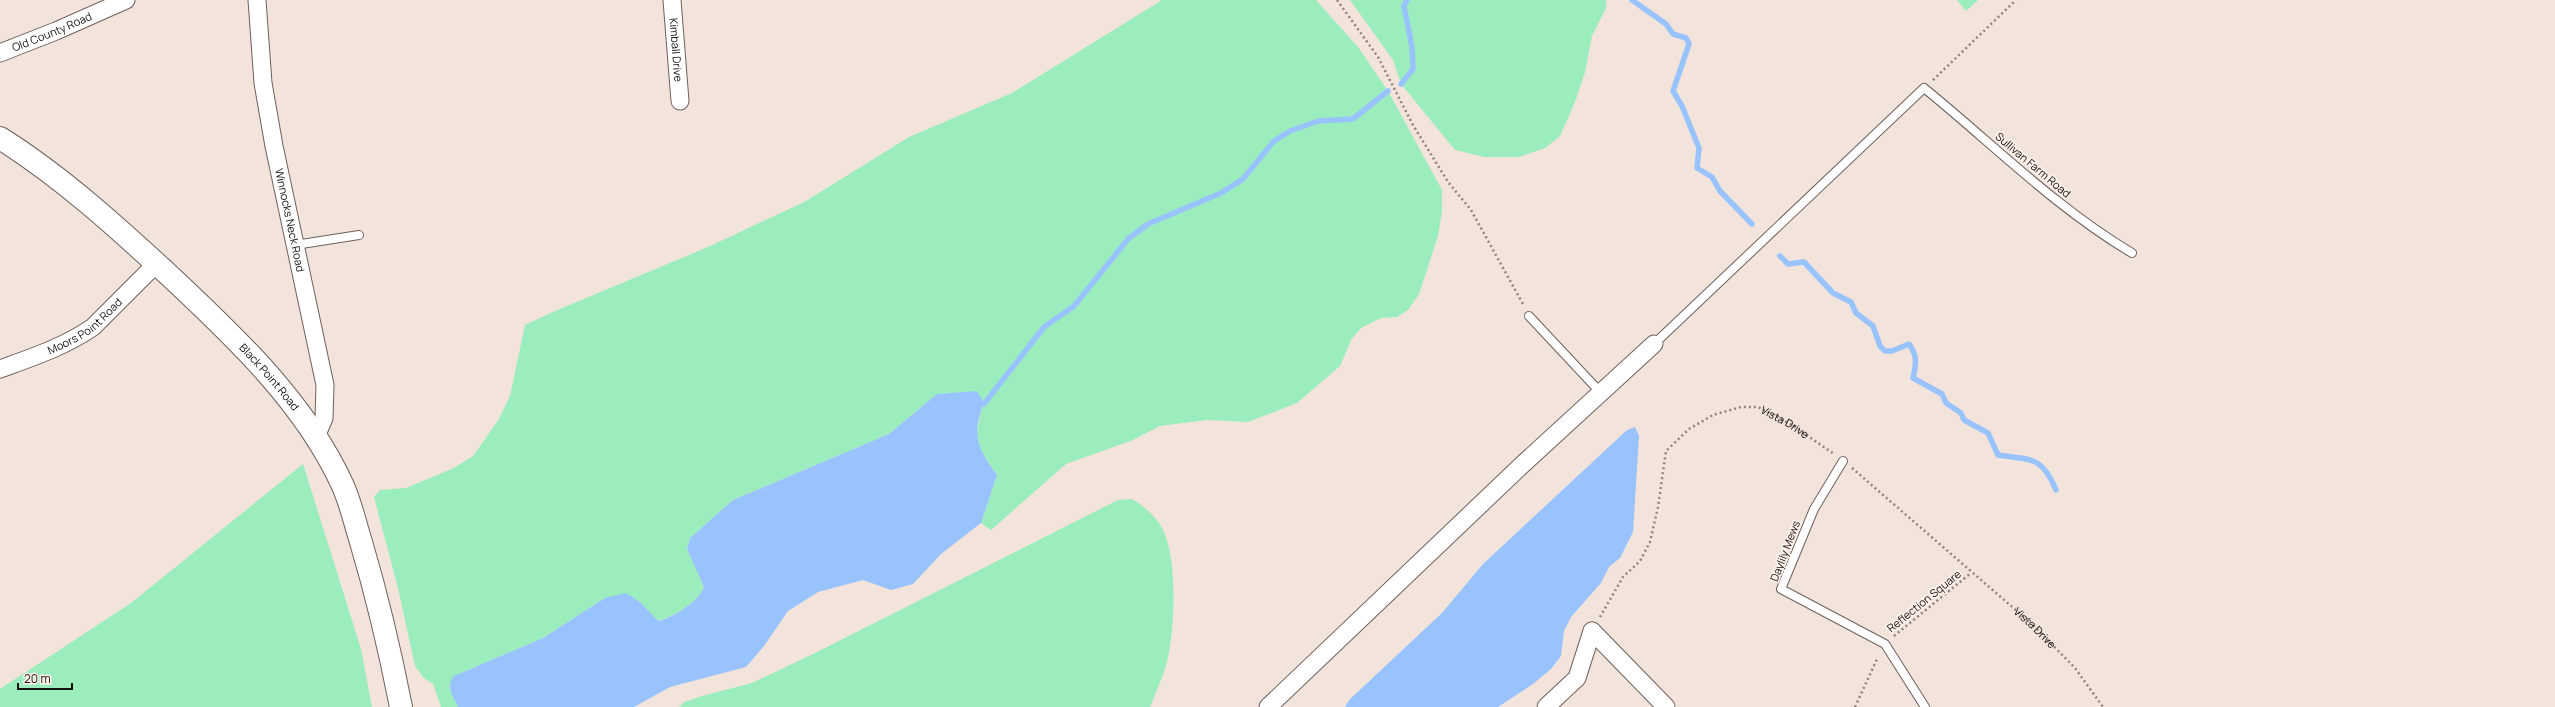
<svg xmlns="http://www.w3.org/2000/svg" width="2555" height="707" viewBox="0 0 2555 707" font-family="Manrope,sans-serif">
<rect width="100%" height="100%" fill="#f2e3db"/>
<path fill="#9cedbe" d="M1162,0H1316L1358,47L1388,91L1442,190V211L1438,236L1419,294L1408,310L1397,317L1381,318L1361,328L1351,340L1340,366L1297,403L1248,422L1207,420L1160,426L1133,440L1066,464L991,530L981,523L997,475C977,446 972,438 984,403L937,394L889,434L733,500L690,538L687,549L704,587C698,602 673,618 657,621L640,602L605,598L543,638L454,676L449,687L458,707H441L433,684L424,678L415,666L398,588L374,497L380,490L406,488L454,468L473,456L499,419L510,396L525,325L555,311L708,247L806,201L909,137L1012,93Z
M1350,0H1606V8L1592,36L1585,72L1575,102L1560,136L1545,148L1519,157H1484L1455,150L1401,84L1393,60Z
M1957,0H1978L1966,11Z
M303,464L361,649L372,707H0V689L131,603Z
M1132,499C1142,505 1152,513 1159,523C1178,550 1175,620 1169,652C1166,671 1157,689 1150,707H679L684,702L702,696L752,683L815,653L1118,500Z"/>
<path fill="#99c3ff" d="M977,391L984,403C971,436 978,448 997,475L981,523L941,554L913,584L891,590L863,580L818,592L788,611L764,646L746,667L670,687L634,707H458C453,696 445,686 454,676L543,638L605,598L626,593L640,602L658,621C673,618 698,602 704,587L687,549L690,538L733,500L889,434L937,394Z
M1635,427L1639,436L1633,532L1620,558L1609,567L1601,583L1571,617L1564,631L1561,656L1551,669L1533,684L1498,707H1345L1349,700L1442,613L1483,564L1627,430Z"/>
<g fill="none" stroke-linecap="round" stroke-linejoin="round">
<path stroke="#99c3ff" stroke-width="5.5" d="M1632,0L1666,24L1673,34L1686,38L1689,44L1673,91L1682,106L1699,148L1697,168L1712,177L1720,191L1752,224
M1401,84L1413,69L1412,47L1404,6L1407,0
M1780,256L1788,264L1804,262L1833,293L1851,302L1856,313L1873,326L1880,346L1885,351H1892L1909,344C1918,356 1916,365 1913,378L1942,394L1946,403L1961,413L1964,420L1988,433L1998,455C2032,460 2042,456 2056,490
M984,404L1044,327L1074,306L1129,238L1148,224L1221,193L1243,179L1274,141L1290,131L1318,121L1353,119L1388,91"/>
<defs>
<path id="service" d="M295,245L359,235
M1529,316L1601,393
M1654,344L1924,88C1993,144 2056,208 2132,253
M1843,461L1814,509L1781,589L1885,644L1925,707"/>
<g id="minor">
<path id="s3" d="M257,0L263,83L274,146L325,385L324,418L316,437"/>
<path id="s4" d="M672,0L680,101"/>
<path id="s5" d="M0,53L56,31L126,0"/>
<path id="s6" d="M0,369C33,357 64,347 93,327L157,263"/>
<path d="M1592,631L1666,707"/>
<path d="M1268,707L1523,464L1654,344"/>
<path d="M1546,707L1577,678L1592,631"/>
</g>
<g id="secondary">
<path id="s7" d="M0,138C62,177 118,228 172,278C236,338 306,404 343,486C351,504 355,523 361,542C377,596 390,651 401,707"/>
</g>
</defs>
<use href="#service" stroke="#6e615a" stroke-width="10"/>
<use href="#minor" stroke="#6e615a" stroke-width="19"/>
<use href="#secondary" stroke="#6e615a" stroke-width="24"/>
<g stroke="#8e847e" stroke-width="2.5" stroke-dasharray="2 3" stroke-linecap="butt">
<path d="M1337,0L1378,57L1413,125L1448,182L1471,210L1523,304"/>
<path d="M1933,80L2016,0"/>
<path id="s1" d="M1852,468L2033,625L2075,668L2103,707"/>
<path id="s2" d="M1600,617L1623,577L1640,561L1650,542L1658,507L1666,451L1689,429L1713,415L1741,407H1758L1792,425L1834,454"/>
<path d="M1894,636L1971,573"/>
<path d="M1855,707L1878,657"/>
</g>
<use href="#service" stroke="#fff" stroke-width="8"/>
<use href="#minor" stroke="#fff" stroke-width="17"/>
<use href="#secondary" stroke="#fff" stroke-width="22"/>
</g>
<g text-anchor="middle" stroke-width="3.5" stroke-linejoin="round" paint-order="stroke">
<g font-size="11" fill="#15110e" stroke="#fdf1ea">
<text dy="4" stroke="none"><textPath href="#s5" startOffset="56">Old County Road</textPath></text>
<text dy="4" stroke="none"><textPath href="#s4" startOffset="50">Kimball Drive</textPath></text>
<text transform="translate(2033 165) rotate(40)" y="4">Sullivan Farm Road</text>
<text dy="4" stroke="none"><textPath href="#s3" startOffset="223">Winnocks Neck Road</textPath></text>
<text dy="4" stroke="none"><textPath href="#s6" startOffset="96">Moors Point Road</textPath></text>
<text dy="4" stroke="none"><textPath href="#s7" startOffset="361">Black Point Road</textPath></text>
<text dy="4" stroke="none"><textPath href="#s2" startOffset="320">Vista Drive</textPath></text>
<text transform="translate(1785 551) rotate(-69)" y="4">Daylily Mews</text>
<text transform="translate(1924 601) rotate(-39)" y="4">Reflection Square</text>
<text dy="4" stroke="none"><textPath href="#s1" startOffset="243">Vista Drive</textPath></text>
</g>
</g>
<path d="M18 683v6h54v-6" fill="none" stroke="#15110e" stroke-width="2"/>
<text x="24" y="683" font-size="12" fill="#15110e" stroke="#fdf1ea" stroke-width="3" paint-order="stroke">20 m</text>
</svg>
